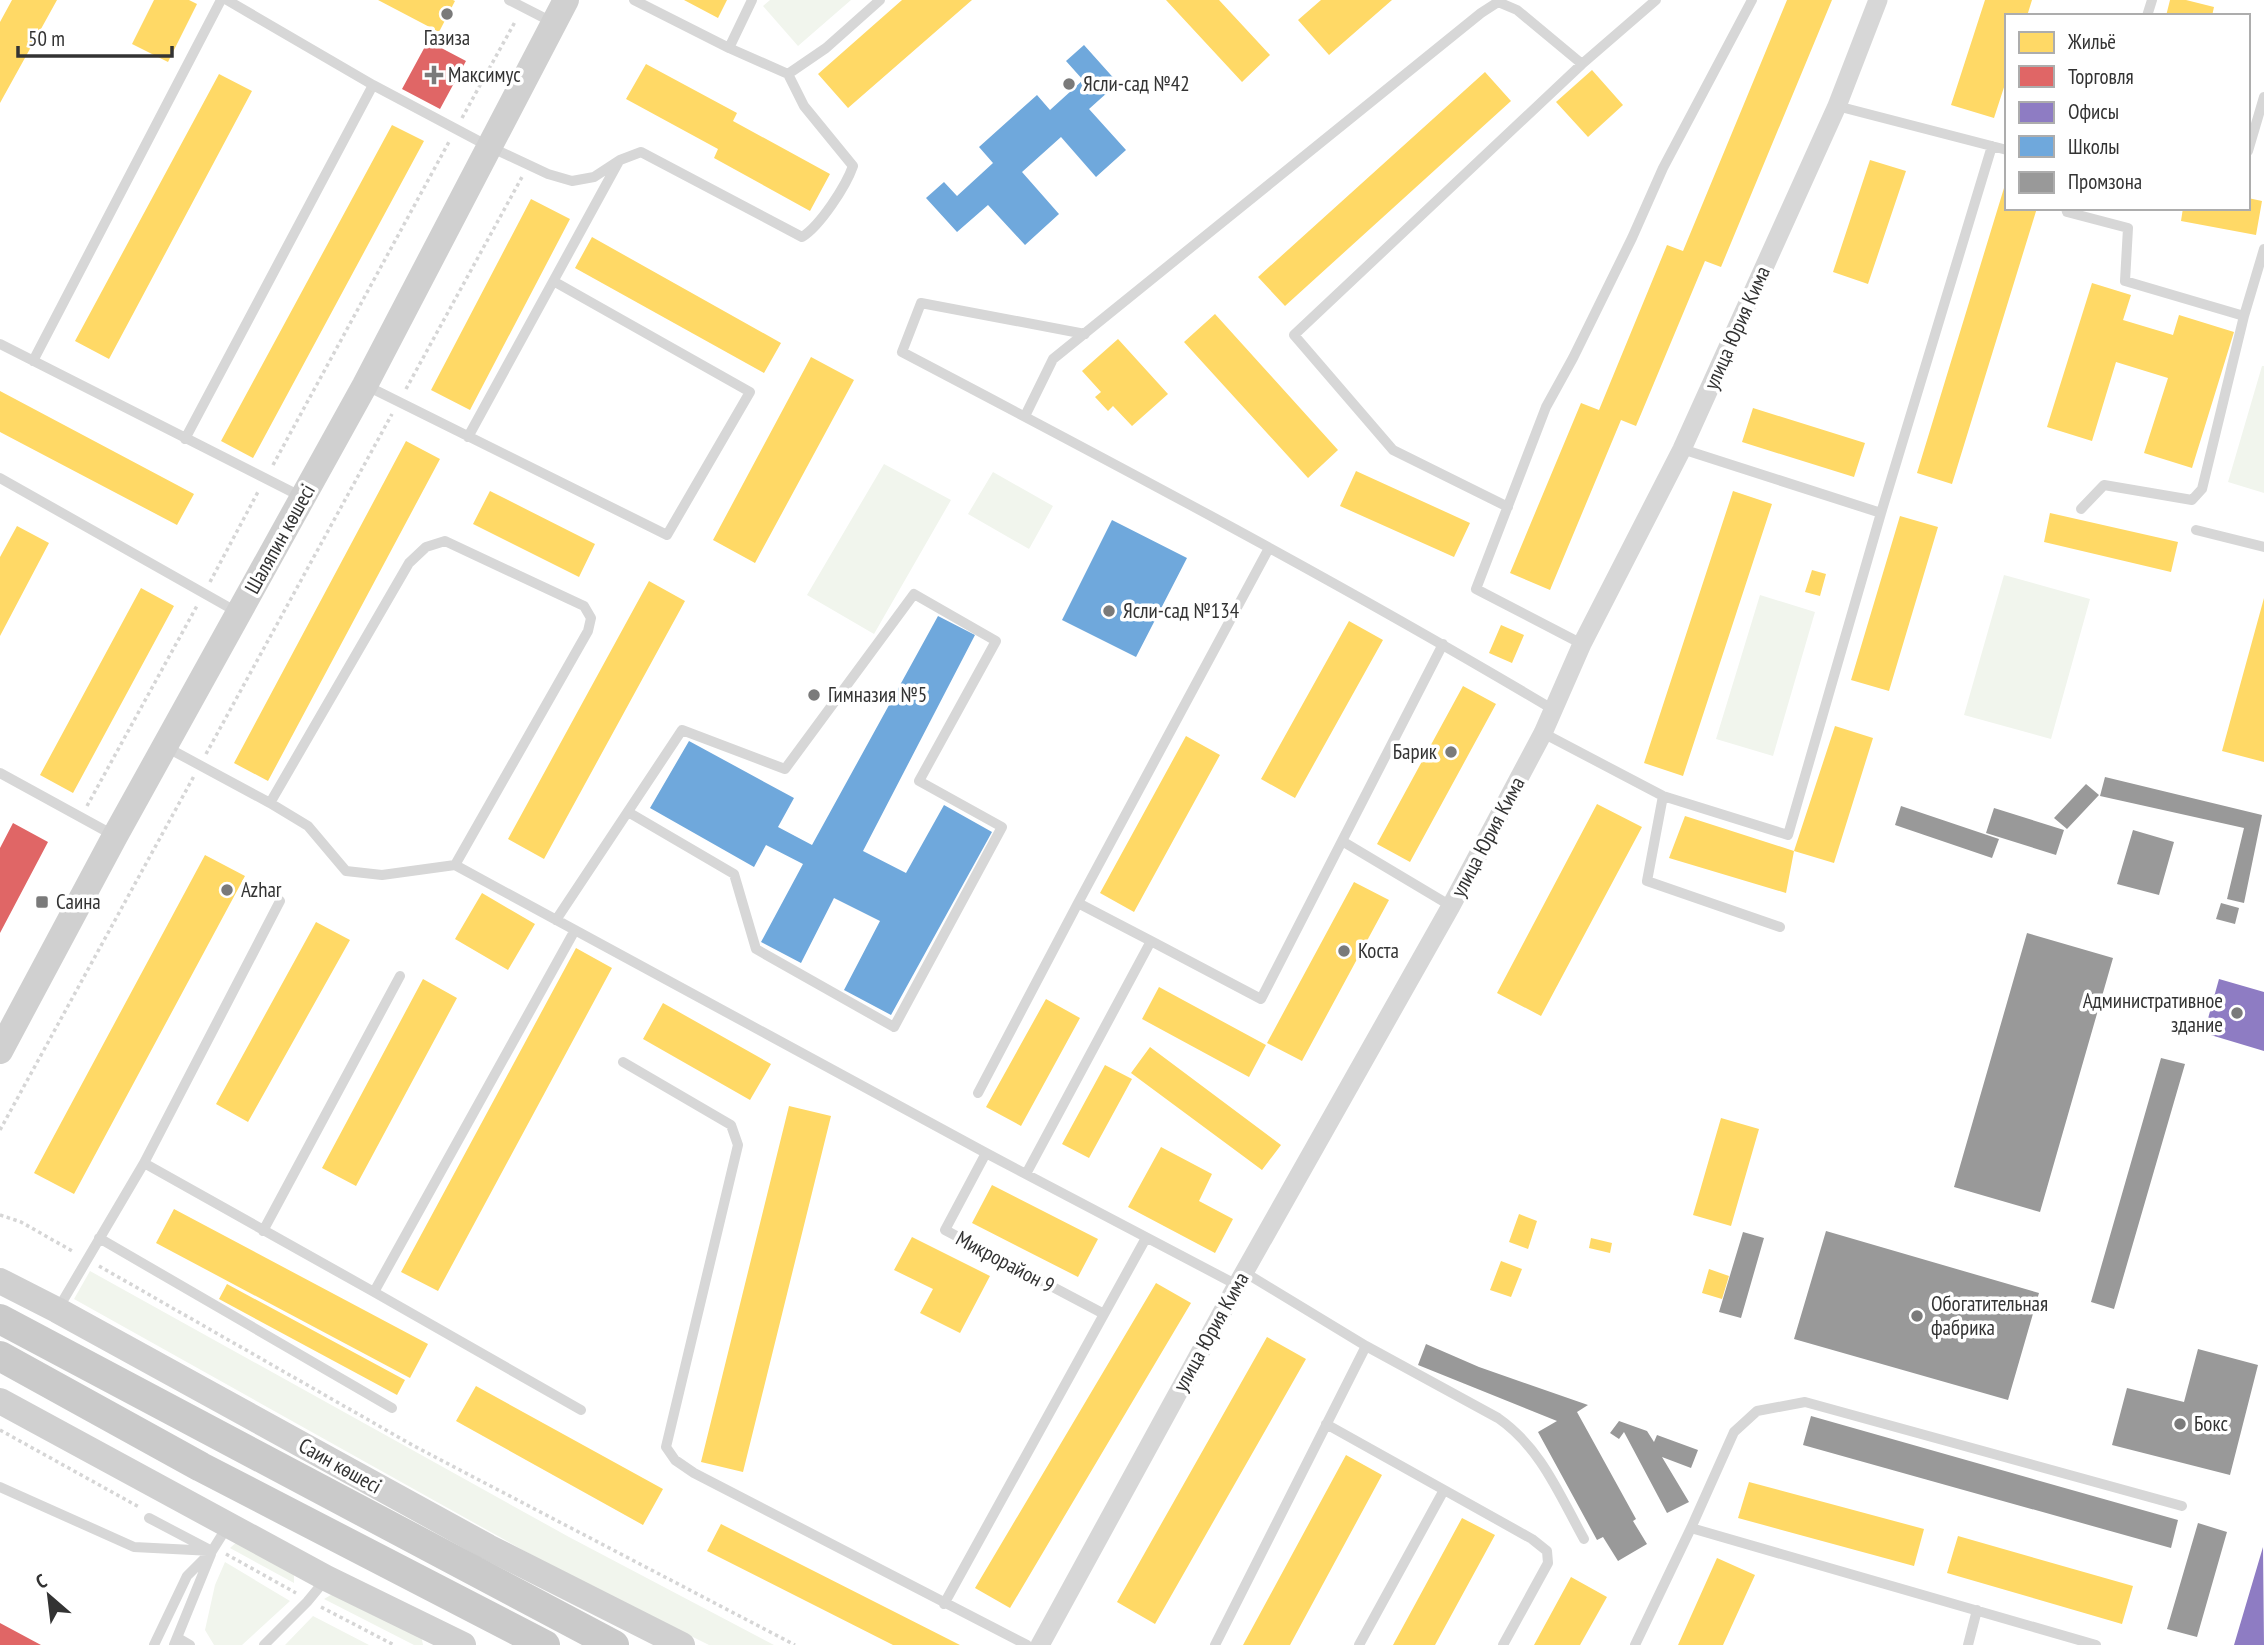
<svg xmlns="http://www.w3.org/2000/svg" width="2264" height="1645" viewBox="0 0 2264 1645" font-family="'PT Sans Narrow',sans-serif">
<rect width="100%" height="100%" fill="#fff"/>
<path fill="#f1f5ed" d="M770,0H851L798,46L763,6Z
M2262,366H2264V493L2228,482Z
M884,464L951,500L874,634L807,595Z
M993,472L1053,506L1029,549L968,514Z
M2004,575L2090,599L2051,739L1964,715Z
M1760,595L1815,612L1773,756L1716,739Z
M90,1271L569,1537L774,1645H709L564,1573L74,1299Z
M239,1540L294,1569V1583L230,1548Z
M225,1562L290,1601L242,1645H214L205,1630L215,1585Z
M336,1592L421,1635L423,1645H414L324,1599Z
M313,1616L369,1645H285Z"/>
<path fill="#ffd966" d="M12,0H57L0,103V22Z
M154,0H189L197,4L168,62L132,44Z
M378,0H453L455,1L439,32Z
M684,0H727L718,18Z
M902,0H972L848,108L818,74Z
M1166,0H1219L1270,55L1242,82Z
M1321,0H1392L1329,55L1298,20Z
M1787,0H1832L1721,267L1705,261L1636,426L1621,420L1550,590L1510,573L1581,403L1599,410L1667,245L1683,251Z
M1985,0H2032L2027,16H2007V78L1994,118L1951,105Z
M2170,0H2186L2214,7L2212,16H2166Z
M646,64L737,113L733,121L830,174L810,211L714,158L718,149L626,99Z
M1592,70L1623,105L1588,137L1556,102Z
M1485,72L1511,101L1285,306L1258,277Z
M219,74L252,91L109,359L75,341Z
M392,125L424,141L253,458L221,441Z
M1870,160L1906,171L1868,284L1833,272Z
M2004,188H2007V208H2037L1952,484L1917,473Z
M2248,198L2262,201L2256,235L2181,221L2183,208H2248Z
M531,199L570,219L470,410L431,390Z
M592,237L781,343L764,373L575,268Z
M2092,283L2131,295L2123,320L2173,335L2179,315L2234,332L2192,468L2144,453L2168,378L2116,362L2092,441L2047,427Z
M1215,314L1338,450L1308,478L1184,342Z
M1118,339L1168,394L1132,426L1113,406L1108,411L1095,397L1101,392L1082,371Z
M811,357L854,380L755,563L713,540Z
M0,391L194,494L177,525L0,432Z
M1753,408L1865,443L1854,477L1742,442Z
M406,441L440,459L268,781L234,763Z
M1356,471L1470,523L1454,557L1340,506Z
M490,491L595,544L579,577L473,524Z
M1733,491L1772,504L1683,776L1644,763Z
M2050,513L2178,542L2171,572L2044,542Z
M1900,516L1938,527L1889,691L1851,680Z
M17,526L49,543L0,636V557Z
M1812,570L1826,574L1820,596L1805,592Z
M649,581L685,601L544,859L508,839Z
M141,588L174,606L73,793L40,775Z
M2264,598V762L2222,751Z
M1349,621L1383,640L1295,798L1261,779Z
M1501,625L1524,635L1512,663L1489,653Z
M1463,686L1496,704L1410,862L1377,844Z
M1835,726L1873,738L1834,863L1794,851Z
M1186,736L1220,755L1134,912L1100,893Z
M1597,804L1642,827L1541,1016L1497,993Z
M1685,816L1794,851L1786,893L1669,858Z
M205,855L245,876L74,1194L34,1173Z
M1354,882L1389,900L1302,1061L1267,1043Z
M482,893L535,924L508,970L455,939Z
M316,922L350,940L248,1122L216,1104Z
M576,948L612,968L438,1291L401,1272Z
M423,979L457,998L356,1186L322,1168Z
M1159,987L1266,1045L1249,1077L1142,1019Z
M1046,999L1080,1018L1021,1126L986,1107Z
M663,1003L771,1064L750,1100L643,1039Z
M1150,1047L1281,1145L1262,1170L1131,1073Z
M1105,1065L1132,1079L1089,1158L1062,1144Z
M789,1106L831,1116L743,1472L701,1462Z
M1721,1118L1759,1129L1731,1226L1693,1215Z
M1161,1147L1212,1174L1199,1201L1233,1219L1215,1253L1128,1207Z
M992,1185L1098,1239L1078,1277L972,1223Z
M174,1209L428,1344L410,1378L156,1243Z
M1519,1214L1537,1221L1528,1249L1509,1242Z
M912,1237L990,1276L960,1333L920,1313L933,1289L894,1270Z
M1591,1238L1612,1243L1610,1253L1589,1248Z
M1501,1261L1522,1269L1511,1297L1490,1290Z
M1709,1269L1729,1276L1722,1299L1702,1293Z
M1156,1283L1191,1303L1010,1608L975,1588Z
M227,1284L405,1380L397,1395L219,1299Z
M1267,1337L1306,1359L1155,1624L1117,1602Z
M476,1386L663,1489L643,1525L456,1421Z
M1346,1455L1382,1475L1290,1645H1243Z
M1749,1482L1924,1529L1914,1566L1738,1518Z
M1462,1518L1495,1535L1435,1645H1393Z
M721,1524L960,1645H893L707,1551Z
M1958,1536L2133,1586L2122,1624L1947,1573Z
M1717,1558L1755,1575L1723,1645H1678Z
M1571,1577L1607,1597L1580,1645H1534Z"/>
<path fill="#e06666" d="M428,41L466,61L440,109L402,89Z
M13,823L48,842L0,933V848Z
M0,1623L41,1645H0Z"/>
<path fill="#8e7cc3" d="M2219,979L2264,992V1051L2204,1033Z
M2263,1547L2264,1645H2234Z"/>
<path fill="#6fa8dc" d="M1084,45L1118,83L1089,109L1126,150L1096,177L1061,137L1022,172L1059,214L1025,245L988,205L957,232L926,198L944,182L957,196L993,163L979,147L1037,95L1050,110L1083,80L1066,61Z
M1112,520L1187,558L1136,657L1062,620Z
M938,616L975,635L863,851L906,873L944,805L992,832L891,1015L844,990L880,921L834,898L801,963L761,942L803,864L766,845L754,867L650,808L689,741L794,798L778,827L812,845Z"/>
<path fill="#999" d="M2105,777L2262,815L2244,903L2227,899L2244,828L2100,796Z
M2086,784L2099,795L2067,829L2054,818Z
M1901,806L1999,839L1992,858L1895,825Z
M1994,808L2064,830L2056,855L1986,833Z
M2133,830L2174,842L2159,895L2117,884Z
M2221,903L2239,908L2235,924L2216,919Z
M2027,933L2113,958L2040,1212L1954,1187Z
M2161,1058L2185,1064L2114,1309L2091,1302Z
M1826,1231L2039,1293L2008,1400L1794,1339Z
M1743,1232L1764,1238L1741,1318L1719,1312Z
M1426,1344L1479,1367L1588,1405L1577,1412L1636,1519L1633,1521L1647,1544L1618,1561L1603,1537L1597,1540L1538,1432L1557,1421L1418,1365Z
M2198,1349L2258,1365L2230,1475L2112,1445L2127,1388L2184,1402Z
M1811,1416L2178,1520L2171,1548L1803,1445Z
M1619,1421L1647,1431L1654,1442L1657,1435L1698,1450L1691,1468L1662,1457L1689,1502L1667,1513L1624,1432L1619,1439L1610,1433Z
M2198,1523L2227,1532L2197,1637L2167,1629Z"/>
<g fill="none" stroke-linecap="round" stroke-linejoin="round">
<path stroke="#d6d6d6" stroke-width="3.5" stroke-dasharray="3.5 3.5" stroke-linecap="butt" d="M462,118L516,20
M406,389L522,177
M273,465L450,140
M210,582L259,490
M206,754L392,414
M87,806L198,604
M0,1130L194,776
M0,1215L21,1222L74,1252
M99,1266L414,1446L795,1645
M0,1430L139,1507
M226,1554L296,1593
M321,1607L394,1645"/>
<path stroke="#d7d7d7" stroke-width="10" d="M227,0L373,85L488,146L548,174L572,181L594,177L620,160L641,152L802,237C820,226 846,186 853,166L804,106L788,74L729,48
M509,0L554,23
M634,0L729,48L752,0
M2147,16L2152,0
M788,74L826,48L880,0
M1837,106L2007,150
M2248,151L2264,97
M2066,208L2067,212L2128,228L2125,281L2244,316L2264,249
M1085,334L921,303L902,352C1121,467 1341,583 1554,710
M0,344L302,497
M33,361L221,0
M365,385L667,535L750,392L555,282
M1025,416L1053,359L1481,13L1498,2L1517,10L1582,64
M468,437L619,161
M185,439L373,85
M1682,449L1881,513
M0,478L237,612
M1508,507L1393,450L1294,335L1582,64L1656,0
M2081,509L2104,485L2192,500L2202,489L2244,316
M2196,530L2264,547
M1582,644L1476,589L1546,407L1573,358L1632,238L1663,168L1752,0
M1543,733L1663,796L1788,835L1881,513L1992,146
M166,747L270,803L308,826L346,871L382,875L455,865L986,1153L1237,1285
M0,773L115,836
M1663,796L1647,881L1780,927
M270,803L409,563L426,547L445,541L584,606L591,618L588,631L455,865
M1342,841L1451,906
M556,920L682,730L785,769L914,594L996,641L919,781L1002,827L894,1027L756,949L734,874L628,812
M1151,941L1261,999L1443,644
M623,1062L731,1125L738,1145L666,1447L675,1460L694,1473L1027,1645
M978,1093L1078,903
M986,1153L945,1230L1104,1314
M144,1163L280,901
M1026,1174L1151,941L1078,903L1269,548
M263,1231L400,976
M99,1238L392,1408
M1244,1272L1366,1346L1498,1418C1541,1448 1559,1494 1584,1539
M374,1292L581,1410
M58,1309L144,1163L374,1292L575,930
M1326,1424L1532,1539L1547,1551L1548,1563L1503,1645
M0,1487L134,1547L212,1551
M149,1518L208,1549
M1691,1528L2096,1645
M944,1604L1146,1238
M178,1638L190,1645
M154,1645L187,1576L212,1551L227,1527
M174,1645L211,1554
M264,1645L307,1602L326,1579
M1215,1645L1366,1346
M1359,1645L1444,1490
M1635,1645L1691,1528L1734,1432L1757,1411L1805,1402L2182,1506
M1968,1645L1977,1610"/>
<path stroke="#d7d7d7" stroke-width="19" d="M1040,1645L1237,1285L1451,906L1543,733L1582,644L1682,449L1837,106L1878,0"/>
<path stroke="#d0d0d0" stroke-width="26" d="M0,1051L115,836L365,385L566,0
M0,1281L57,1310L488,1547L682,1645
M0,1401L326,1578L463,1645"/>
<path stroke="#cacaca" stroke-width="30" d="M0,1319L614,1645
M0,1356L201,1467L545,1645"/>
</g>
<g fill="#7a7a7a" stroke="#fff" stroke-width="2.5">
<circle cx="447" cy="14" r="7"/>
<path d="M430.5 64.5h7v7h7v7h-7v7h-7v-7h-7v-7h7z"/>
<circle cx="1069" cy="84" r="7"/>
<circle cx="1109" cy="611" r="7"/>
<circle cx="814" cy="695" r="7"/>
<circle cx="1451" cy="752" r="7"/>
<circle cx="227" cy="890" r="7"/>
<rect x="35" y="895" width="14" height="14" rx="3.5"/>
<circle cx="1344" cy="951" r="7"/>
<circle cx="2237" cy="1013" r="7"/>
<circle cx="1917" cy="1316" r="7"/>
<circle cx="2180" cy="1424" r="7"/>
</g>
<g text-anchor="middle" stroke-width="7" stroke-linejoin="round" paint-order="stroke">
<g font-size="21" fill="#333" stroke="#fff" text-anchor="start">
<text x="447" y="45" text-anchor="middle">Газиза</text>
<text x="448" y="82">Максимус</text>
<text x="1083" y="91">Ясли-сад №42</text>
<text x="1123" y="618">Ясли-сад №134</text>
<text x="828" y="702">Гимназия №5</text>
<text x="1437" y="759" text-anchor="end">Барик</text>
<text x="241" y="897">Azhar</text>
<text x="56" y="909">Саина</text>
<text x="1358" y="958">Коста</text>
<text x="2223" y="1008" text-anchor="end">Административное<tspan x="2223" dy="24">здание</tspan></text>
<text x="1931" y="1311">Обогатительная<tspan x="1931" dy="24">фабрика</tspan></text>
<text x="2194" y="1431">Бокс</text>
</g>
<g font-size="21" fill="#333" stroke="#fff">
<text transform="translate(1737 328) rotate(-66)" y="7">улица Юрия Кима</text>
<text transform="translate(280 539) rotate(-61)" y="7">Шаляпин көшесі</text>
<text transform="translate(1488 837) rotate(-62)" y="7">улица Юрия Кима</text>
<text transform="translate(1005 1262) rotate(28)" y="7">Микрорайон 9</text>
<text transform="translate(1211 1332) rotate(-61)" y="7">улица Юрия Кима</text>
<text transform="translate(340 1466) rotate(29)" y="7">Саин көшесі</text>
</g>
</g>
<rect x="2005" y="14" width="245" height="196" fill="#ffffff" stroke="#adadad" stroke-width="2"/>
<rect x="2019" y="32" width="35" height="21" fill="#ffd966" stroke="#adadad" stroke-width="2"/>
<text x="2068" y="49" font-size="21" fill="#333333">Жильё</text>
<rect x="2019" y="66" width="35" height="21" fill="#e06666" stroke="#adadad" stroke-width="2"/>
<text x="2068" y="84" font-size="21" fill="#333333">Торговля</text>
<rect x="2019" y="102" width="35" height="21" fill="#8e7cc3" stroke="#adadad" stroke-width="2"/>
<text x="2068" y="119" font-size="21" fill="#333333">Офисы</text>
<rect x="2019" y="136" width="35" height="21" fill="#6fa8dc" stroke="#adadad" stroke-width="2"/>
<text x="2068" y="154" font-size="21" fill="#333333">Школы</text>
<rect x="2019" y="172" width="35" height="21" fill="#999999" stroke="#adadad" stroke-width="2"/>
<text x="2068" y="189" font-size="21" fill="#333333">Промзона</text>
<g transform="translate(49 1596) rotate(332)" stroke="#ffffff" stroke-width="5" paint-order="stroke">
<path d="M0-5L12 26L0 18L-12 26Z" fill="#333333"/>
<text y="-10" font-size="19" font-weight="bold" text-anchor="middle" fill="#333333">С</text>
</g>
<path d="M18 46v10h154v-10" fill="none" stroke="#333333" stroke-width="3.5"/>
<text x="28" y="46" font-size="21" fill="#333333" stroke="#ffffff" stroke-width="5" paint-order="stroke">50 m</text>
</svg>
